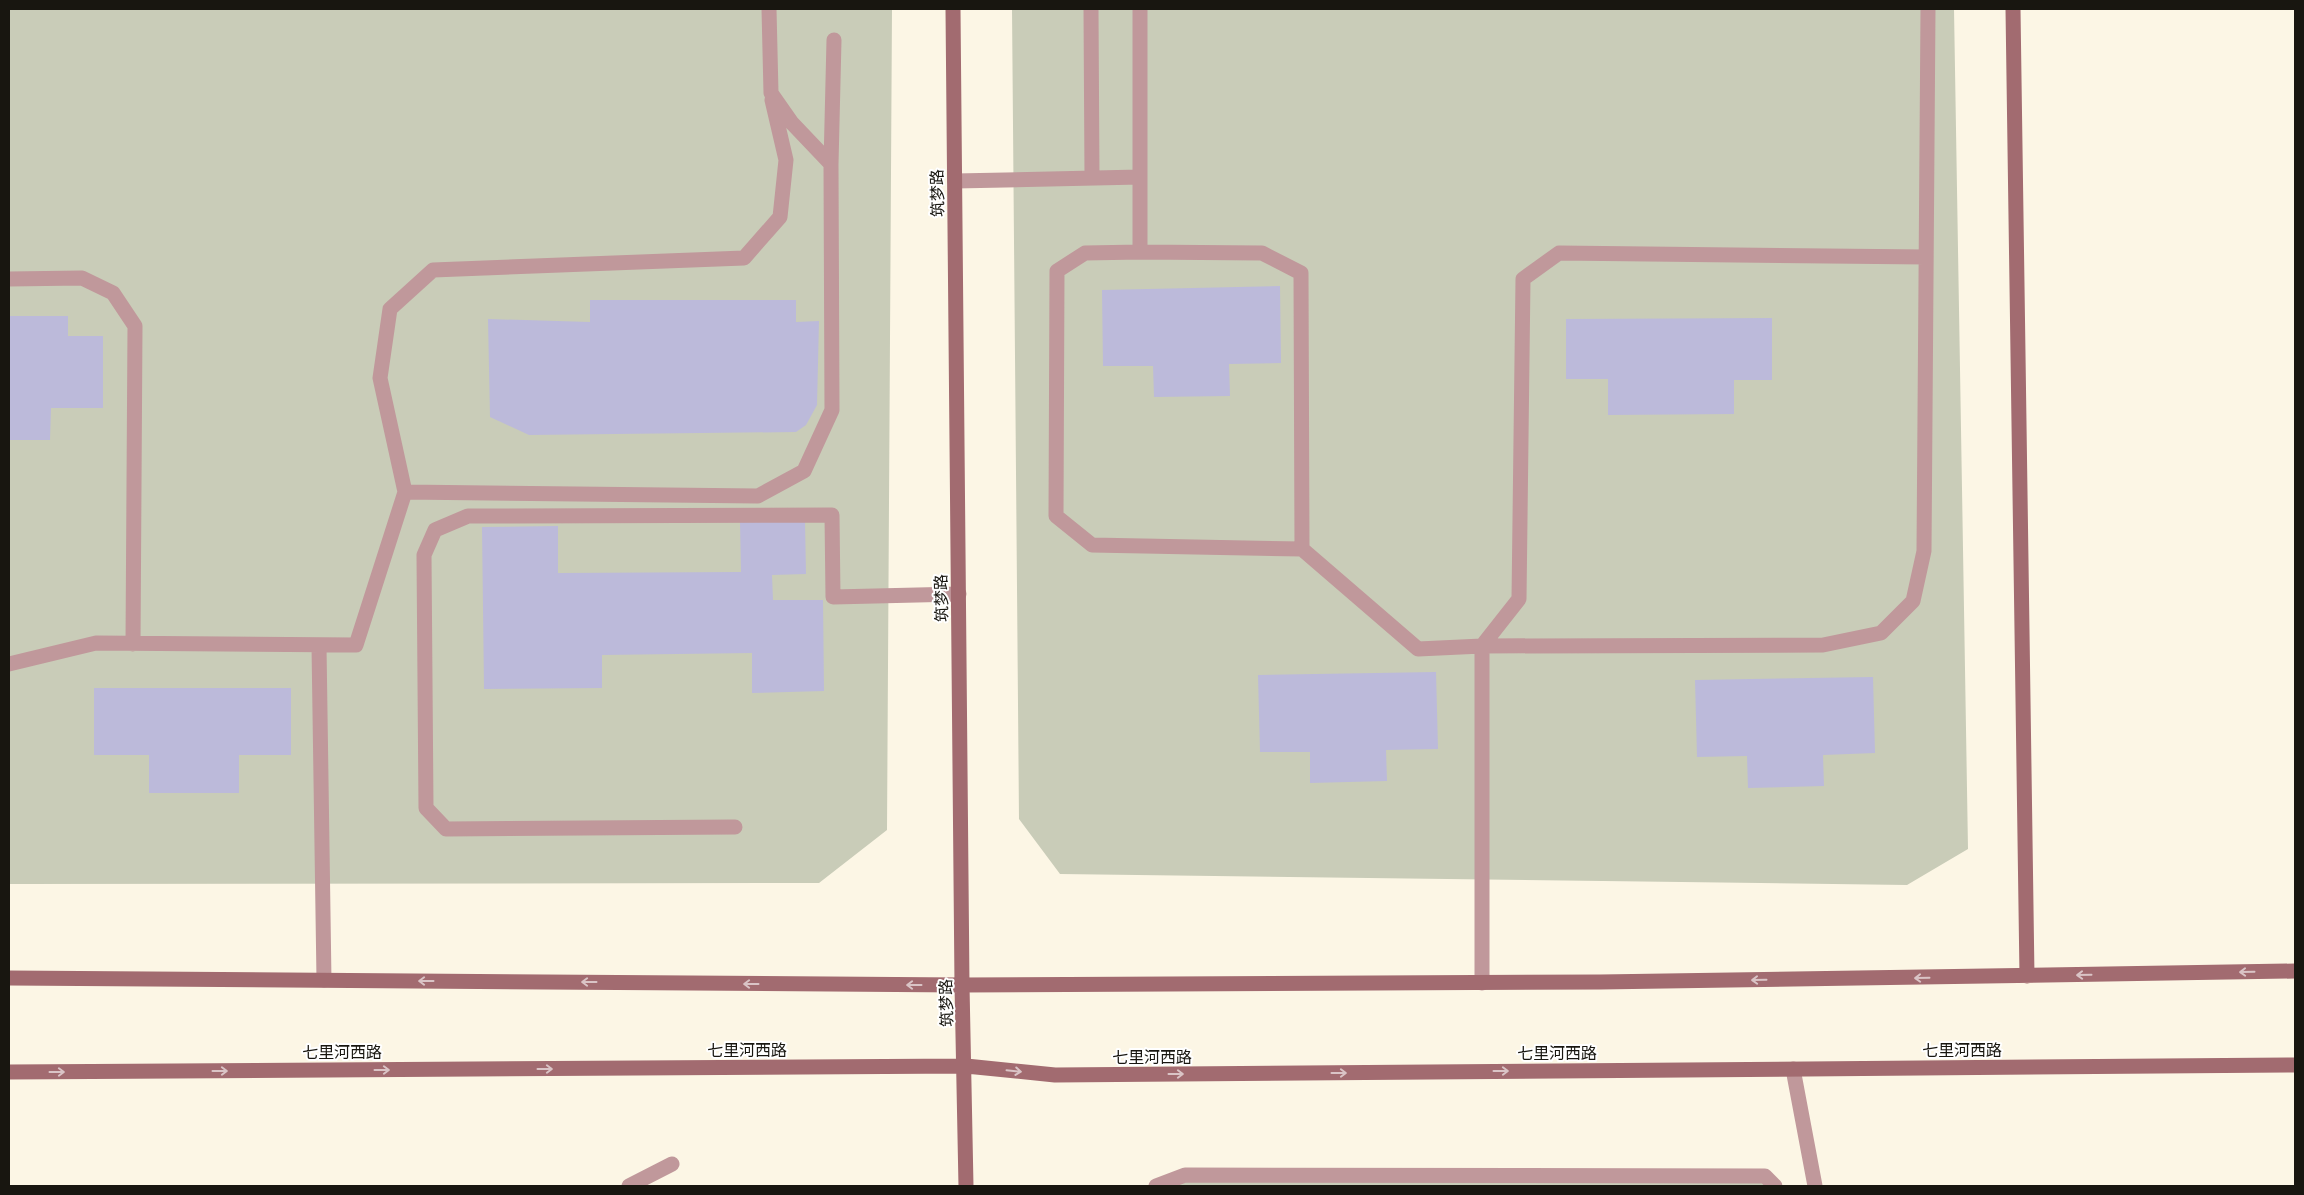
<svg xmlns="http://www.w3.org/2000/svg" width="2304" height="1195" viewBox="0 0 2304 1195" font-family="'Space Grotesk','Noto Sans SC',sans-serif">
<rect width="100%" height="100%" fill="#fcf6e5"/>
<path fill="#c9ccb8" d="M9,9H892L887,830L819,883L9,884Z
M1012,9H1954L1968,849L1907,885L1060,874L1019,819Z
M1189,1175L1765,1176L1775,1186H1156Z"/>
<path fill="#bcbada" d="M1280,286L1281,363L1229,364L1230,396L1154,397L1153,366H1103L1102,290Z
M590,300H796V322L819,321L817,405L806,425L796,432L529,435L490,417L488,319L590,322Z
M9,316H68V336H103V408H51L50,440H9Z
M1772,318V380H1734V414L1608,415V379H1566V319Z
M740,522H805L806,574L772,575L773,600H823L824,691L752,693V653L602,655V688L484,689L482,527L558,526V573L741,572Z
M1436,672L1438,749L1386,750L1387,781L1310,783V752H1260L1258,675Z
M1873,677L1875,753L1823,755L1824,786L1748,788L1747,756L1697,757L1695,680Z
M94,688H291V755H239V793H149V755H94Z"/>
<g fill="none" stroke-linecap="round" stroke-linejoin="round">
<path stroke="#c0989b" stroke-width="15" d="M1091,9L1092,178
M1140,9V252L1085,253L1057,271L1056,516L1092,545L1302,549L1418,649L1482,646L1823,645L1881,633L1913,601L1924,551L1928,9
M831,164L834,40
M955,181L1140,177
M1140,252L1262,253L1301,273L1302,549
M9,279L82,278L113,293L135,326L133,644
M405,492L380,378L390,309L433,270L744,258L780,217L786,160L772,100
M319,646L324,980
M9,664L96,643L356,645L405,492L758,496L804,471L832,410L831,164L792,123L771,93L769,9
M735,827L446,829L426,808L424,555L435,530L468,516L832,515L833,597L959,594
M1482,983V646L1519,599L1523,279L1559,253L1926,257
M1156,1186L1185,1175L1765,1176L1775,1186"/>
<path stroke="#c0989b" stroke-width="15" d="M1793,1069L1815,1186
M629,1186L672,1164"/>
<path stroke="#a26b70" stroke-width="15" d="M953,9L962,985L966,1186
M2013,9L2027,976
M9,978L962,985L1600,982L2295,971
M9,1072L966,1066L1055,1075L2295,1065"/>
</g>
<defs><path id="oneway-shaft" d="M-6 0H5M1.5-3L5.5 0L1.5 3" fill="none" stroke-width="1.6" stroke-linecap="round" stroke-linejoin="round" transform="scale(1.25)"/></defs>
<g stroke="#dac4c6">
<use href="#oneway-shaft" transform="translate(2247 972) rotate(179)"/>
<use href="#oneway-shaft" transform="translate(2084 975) rotate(179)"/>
<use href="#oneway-shaft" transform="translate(1922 978) rotate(179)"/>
<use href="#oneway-shaft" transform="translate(1759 980) rotate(179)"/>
<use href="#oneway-shaft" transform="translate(426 981) rotate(-180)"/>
<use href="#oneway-shaft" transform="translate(589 982) rotate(-180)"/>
<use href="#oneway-shaft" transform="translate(751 984) rotate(-180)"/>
<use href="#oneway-shaft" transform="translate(914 985) rotate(-180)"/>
<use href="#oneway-shaft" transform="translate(545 1069)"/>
<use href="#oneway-shaft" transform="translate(382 1070)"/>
<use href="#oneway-shaft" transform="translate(220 1071)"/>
<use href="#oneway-shaft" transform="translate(1014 1071) rotate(6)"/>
<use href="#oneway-shaft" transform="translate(1501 1071)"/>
<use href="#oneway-shaft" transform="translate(57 1072)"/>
<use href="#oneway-shaft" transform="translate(1339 1073)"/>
<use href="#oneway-shaft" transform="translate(1176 1074)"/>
</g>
<g text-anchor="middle" stroke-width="4" stroke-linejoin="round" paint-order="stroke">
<g font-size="16" fill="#181610" stroke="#fff">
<text transform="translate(937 193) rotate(-91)" y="6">筑梦路</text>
<text transform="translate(941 598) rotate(-91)" y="6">筑梦路</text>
<text transform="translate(946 1003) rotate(-92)" y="6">筑梦路</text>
<text x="747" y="1056">七里河西路</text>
<text x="1962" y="1056">七里河西路</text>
<text x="342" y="1058">七里河西路</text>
<text x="1557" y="1059">七里河西路</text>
<text x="1152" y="1063">七里河西路</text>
</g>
</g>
<rect width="2304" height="1195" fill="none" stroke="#181610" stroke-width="20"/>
</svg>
